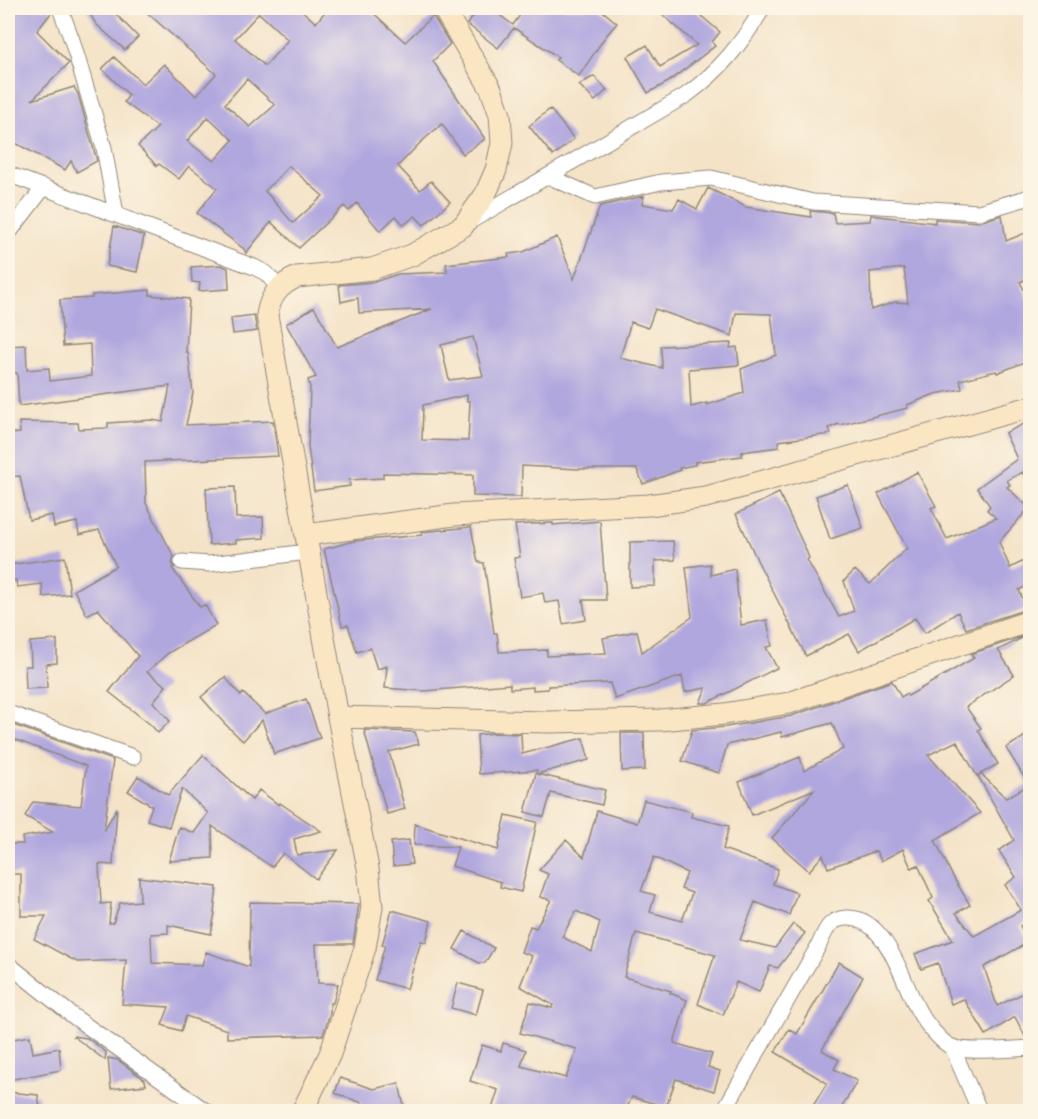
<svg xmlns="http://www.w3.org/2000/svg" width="1038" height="1119" viewBox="0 0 1038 1119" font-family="Caveat,sans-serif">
<rect width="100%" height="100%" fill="#fcf5e5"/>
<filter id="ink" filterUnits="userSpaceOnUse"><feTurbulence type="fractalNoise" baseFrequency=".0167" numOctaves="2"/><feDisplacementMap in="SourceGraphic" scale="12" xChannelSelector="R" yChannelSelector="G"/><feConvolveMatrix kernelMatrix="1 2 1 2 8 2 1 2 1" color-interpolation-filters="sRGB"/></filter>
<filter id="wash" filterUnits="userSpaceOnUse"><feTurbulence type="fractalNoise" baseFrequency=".008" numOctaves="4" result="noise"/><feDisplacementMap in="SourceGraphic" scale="24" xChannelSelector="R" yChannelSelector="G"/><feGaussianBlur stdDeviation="1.35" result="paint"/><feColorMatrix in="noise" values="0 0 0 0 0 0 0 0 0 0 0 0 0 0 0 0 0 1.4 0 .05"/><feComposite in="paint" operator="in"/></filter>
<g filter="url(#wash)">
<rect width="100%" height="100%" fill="#f4e3c7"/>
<g id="blocks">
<path fill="#b1a7df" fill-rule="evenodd" d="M8,8H50L51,13L37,31L69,63L32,100L74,87L78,94L97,161L77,172L71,161L65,170L8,139Z
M86,8H110L138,37L125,50L96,24Z
M142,8H299L316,23L328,8H368L405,42L433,16L450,44L433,61L485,139L463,154L442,124L420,143L398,166L420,190L431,181L450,202L424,225L415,216L404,225L396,216L380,231L357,203L349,211L344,206L299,248L271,222L246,253L244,249L197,213L217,188L189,166L179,179L159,164L157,166L138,146L158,127L124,102L129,95L102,69L114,57L143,84L164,64L196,96L216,74ZM259,13L288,40L265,66L235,39ZM247,79L275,105L250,127L225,104ZM208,117L233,140L214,161L187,141ZM289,166L323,196L293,223L265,191Z
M480,8H490L513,25L525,8H599L617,23L605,37L579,76L556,60L558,57L514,28L498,48L467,24Z
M655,8H692L720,32L712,42L715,46L668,82L648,93L627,57L647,45L660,67L697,45Z
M594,76L607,90L595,101L579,85Z
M550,109L574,139L553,156L529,126Z
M708,188L746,207L811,217L810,211L833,213L835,223L870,221L871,215L935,223V219L979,222L1002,215L1006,241L1030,231V278L1020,282L1030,301V360L997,373L996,371L960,380L962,389L935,394L907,405L908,408L840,425L839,424L829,428L831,434L779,441V447L742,452V456L695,462V465L679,468L680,470L643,484L637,469H578L522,466L521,497L473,496V475L383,473V478L349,480L350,486L314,491L308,447L310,387L308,380L316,377L286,324L314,307L337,347L432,309L359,313L358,298L341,302L339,285L374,282L398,274L447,272L446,264L509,257L508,254L523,252L557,237L574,279L600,206L644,196L642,204L673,209L679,199L697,209ZM904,268L908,303L895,302L871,310L870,272ZM655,309L732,336L736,313L771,314L776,355L741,369L744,393L707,405V403L691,407L689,369L739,365L737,347L730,348L731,343L661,346L662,368L620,358L631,322L648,328ZM473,337L483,376L449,380L441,345ZM467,395V401H470L468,441L422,440L423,405Z
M114,226L144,236L137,272L107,266Z
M221,265L228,268L229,289L199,291L200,283L192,282L191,267Z
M150,290V295L189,299L186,352H188L193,393L186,425L273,421L278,456L145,462L146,503L174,557L172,562L174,567L172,568L200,607L205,605L216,625L168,653L147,672L166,686L153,702L170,721L158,733L151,725L109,692L138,656L98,609L87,615L74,590L116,566L99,530L79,535L77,522L54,527L52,515L29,520L20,476L8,477V434L20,433L19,422L78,423L79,429L108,428V423L152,420L163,422L170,386L19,406L17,373H8V346L26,345L27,370L49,368L50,381L91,376L90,344L63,346L60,300L92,298V295Z
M254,315L257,331L233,334L231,318Z
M1030,421V488L1023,472L1007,480L1010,485L1007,487L1027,506L1030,504V507L999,542L1010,568L1030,558V584L1019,590L1027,609L966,629L958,612L925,633L915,618L859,651L849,634L806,656L758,562L736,514L779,493L805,548L809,558L807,560L839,617L854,611L844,581L855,570L870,584L907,548L878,494L917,472L936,506L931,508L947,539L996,518L987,510L990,506L977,488L1017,459L1005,433Z
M848,485L863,528L830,539L816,496Z
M235,487L236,518L263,517L264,538L236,540V543L209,545L206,488Z
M600,521L606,600H583L586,620L563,624L559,601L545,603L543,593L520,597L514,558L520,557L515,525L553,523V525Z
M471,527L478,562L484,563L494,633H497L499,652L547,650V656L606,653L603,638L637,631L642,652L692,617L686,567L710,564L711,575L735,569L741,625L767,620L772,646L766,647L777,668L707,703H700L706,688L685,692L682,676L615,699L610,683L548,686V689L533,690V687L510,689V684L424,691L385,688L387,666L377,669L370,648L357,652L348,625L342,626L324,549L354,541L422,535L421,532Z
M673,541L675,560L655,561V586L630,587V542Z
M65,557L70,594L43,597L42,584L17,587L16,580L8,582V565Z
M1030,634L998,650L1014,675L966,707L981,728L978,730L998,764L977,776L957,741L928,755L980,813L935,840L952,875L970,905L956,913L974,936L1021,910L1005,885L1016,877L999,851L1014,840L978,776L981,774L1006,798L1029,785L1006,748L1030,733V925L1028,921L1020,926L1029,942L984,967L997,1006L1030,990V1038H1026L1015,1017L986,1035L964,999L951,1004L938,963L921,969L915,954L953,940L929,901L933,898L918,865L911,868L903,849L881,861L876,851L828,868L823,855L809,871L772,838L815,789L752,815L739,782L800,757L804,771L843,749L832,723L782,737L781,732L727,745L719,773L682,761L692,730L726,727L791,716L892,681L901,697L906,694L908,696L974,658L971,654Z
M57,640V663L46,664L47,688L26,689L25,666H31L30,642Z
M225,677L241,696L243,693L265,714L306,699L320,738L274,754L262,720L243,741L224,723L201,697Z
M8,723L113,760L104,830L117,808L113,865L99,864L101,904L111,903L109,923H113L120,903L140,901L139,877L217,887L214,913H215L211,934L168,925V933L151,934L152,963L202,965L206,952L249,967L250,902L359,904L353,944H316L318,983L338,984L333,1003H330V1013L323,1035L227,1038V1030L186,1016L181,1031L162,1025L169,1007L122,1004L126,960L77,962L34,939L46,916H21V874H8V844H23L22,837L53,832L25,816L33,802L81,806L86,766L8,737Z
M364,730L415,732L419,744L389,752L405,809L387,814Z
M493,733L521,734L522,754L583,738L589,760L537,774L605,790L602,805L551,793L544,817L525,812L537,770L479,774L477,735Z
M621,733H644L645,770L622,771Z
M203,755L252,800L259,790L279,805L280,803L321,831L294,839L297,855L338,850L316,879L283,853L272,867L212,826L213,858L169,861L179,827L194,833L208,813L182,789L169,827L147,820L152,806L128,791L138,776L168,795Z
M644,800L692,812L691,817L729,826L723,849L778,869L773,884L797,893L789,915L755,902L740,940L775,948L793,924L805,933L778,968L770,966L759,992L736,982L723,1015L698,1004L715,955L636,933L624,977L671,991L670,993L687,1000L674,1043L712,1054L708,1067L720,1071L714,1091L676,1079L666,1107L632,1097L625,1112H491L498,1090L470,1081L482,1045L501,1051L503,1043L526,1050L521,1066L566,1078L577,1049L520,1033L530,1002L552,1008L553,1005L520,986L532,956L521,952L530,926L536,928L551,900L540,897L548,874L539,870L566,840L584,857L597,811L637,823ZM654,857L687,873L681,889L692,893L682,921L650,912L655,895L641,891ZM576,911L600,922L592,952L562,937Z
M506,815L537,822L521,892L500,887L501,882L452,866L458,847L414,845L415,824L498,850Z
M409,840L412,864L393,866L391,842Z
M392,910L431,921L426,942L421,941L407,989L375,980L385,945H382Z
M464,931L494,948L485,963H479L454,949Z
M839,962L863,977L822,1050L839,1060L834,1069L857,1081L839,1112H809L827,1083L775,1052L789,1029L797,1034Z
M458,983L483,990L476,1015L451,1008Z
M30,1036L33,1053L59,1048L61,1070L8,1080V1040Z
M73,1036L87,1038L106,1052L105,1060Z
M108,1058L118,1060L145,1080L146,1085L111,1089Z
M340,1078L374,1089L399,1083L405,1112H357L362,1103L335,1093Z
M8,1092L38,1095L40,1108L26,1110V1112H8Z"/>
</g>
</g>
<g filter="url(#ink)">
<use href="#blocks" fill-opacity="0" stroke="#908779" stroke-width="1.5"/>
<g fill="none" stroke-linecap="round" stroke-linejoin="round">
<defs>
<path id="street" d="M60,8L72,40L104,148L116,214
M8,174L254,267L266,273L279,288
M548,176L595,197L661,182L711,178L813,202L979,212L1030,197
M469,222L685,96C719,72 742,43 763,8
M8,234L44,187
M182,562L209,564L308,552
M8,713L133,757
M8,964L73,1016L207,1112
M952,1047L980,1112
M723,1112L819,945C825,931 829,919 846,918C886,915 903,983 918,1010C924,1021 941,1043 952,1047C967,1053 1013,1049 1030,1048"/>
<path id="secondary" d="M306,535L454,515L649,505L706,497L1030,407
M338,717L548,722L660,720L724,714L789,703L1030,621
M302,1112L330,1054L365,948L372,907L368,868L338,717L267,315C270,296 279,285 297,277L372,269L412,255L463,226L485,195L496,170L502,143L500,115L491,89L443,8"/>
</defs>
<use href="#street" stroke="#908779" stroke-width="17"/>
<use href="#secondary" stroke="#908779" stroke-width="23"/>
<use href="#street" stroke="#fff" stroke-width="15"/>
<use href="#secondary" stroke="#fbe6c4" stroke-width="21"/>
</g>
</g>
<rect width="1038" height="1119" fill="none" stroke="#fcf5e5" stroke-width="30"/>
</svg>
